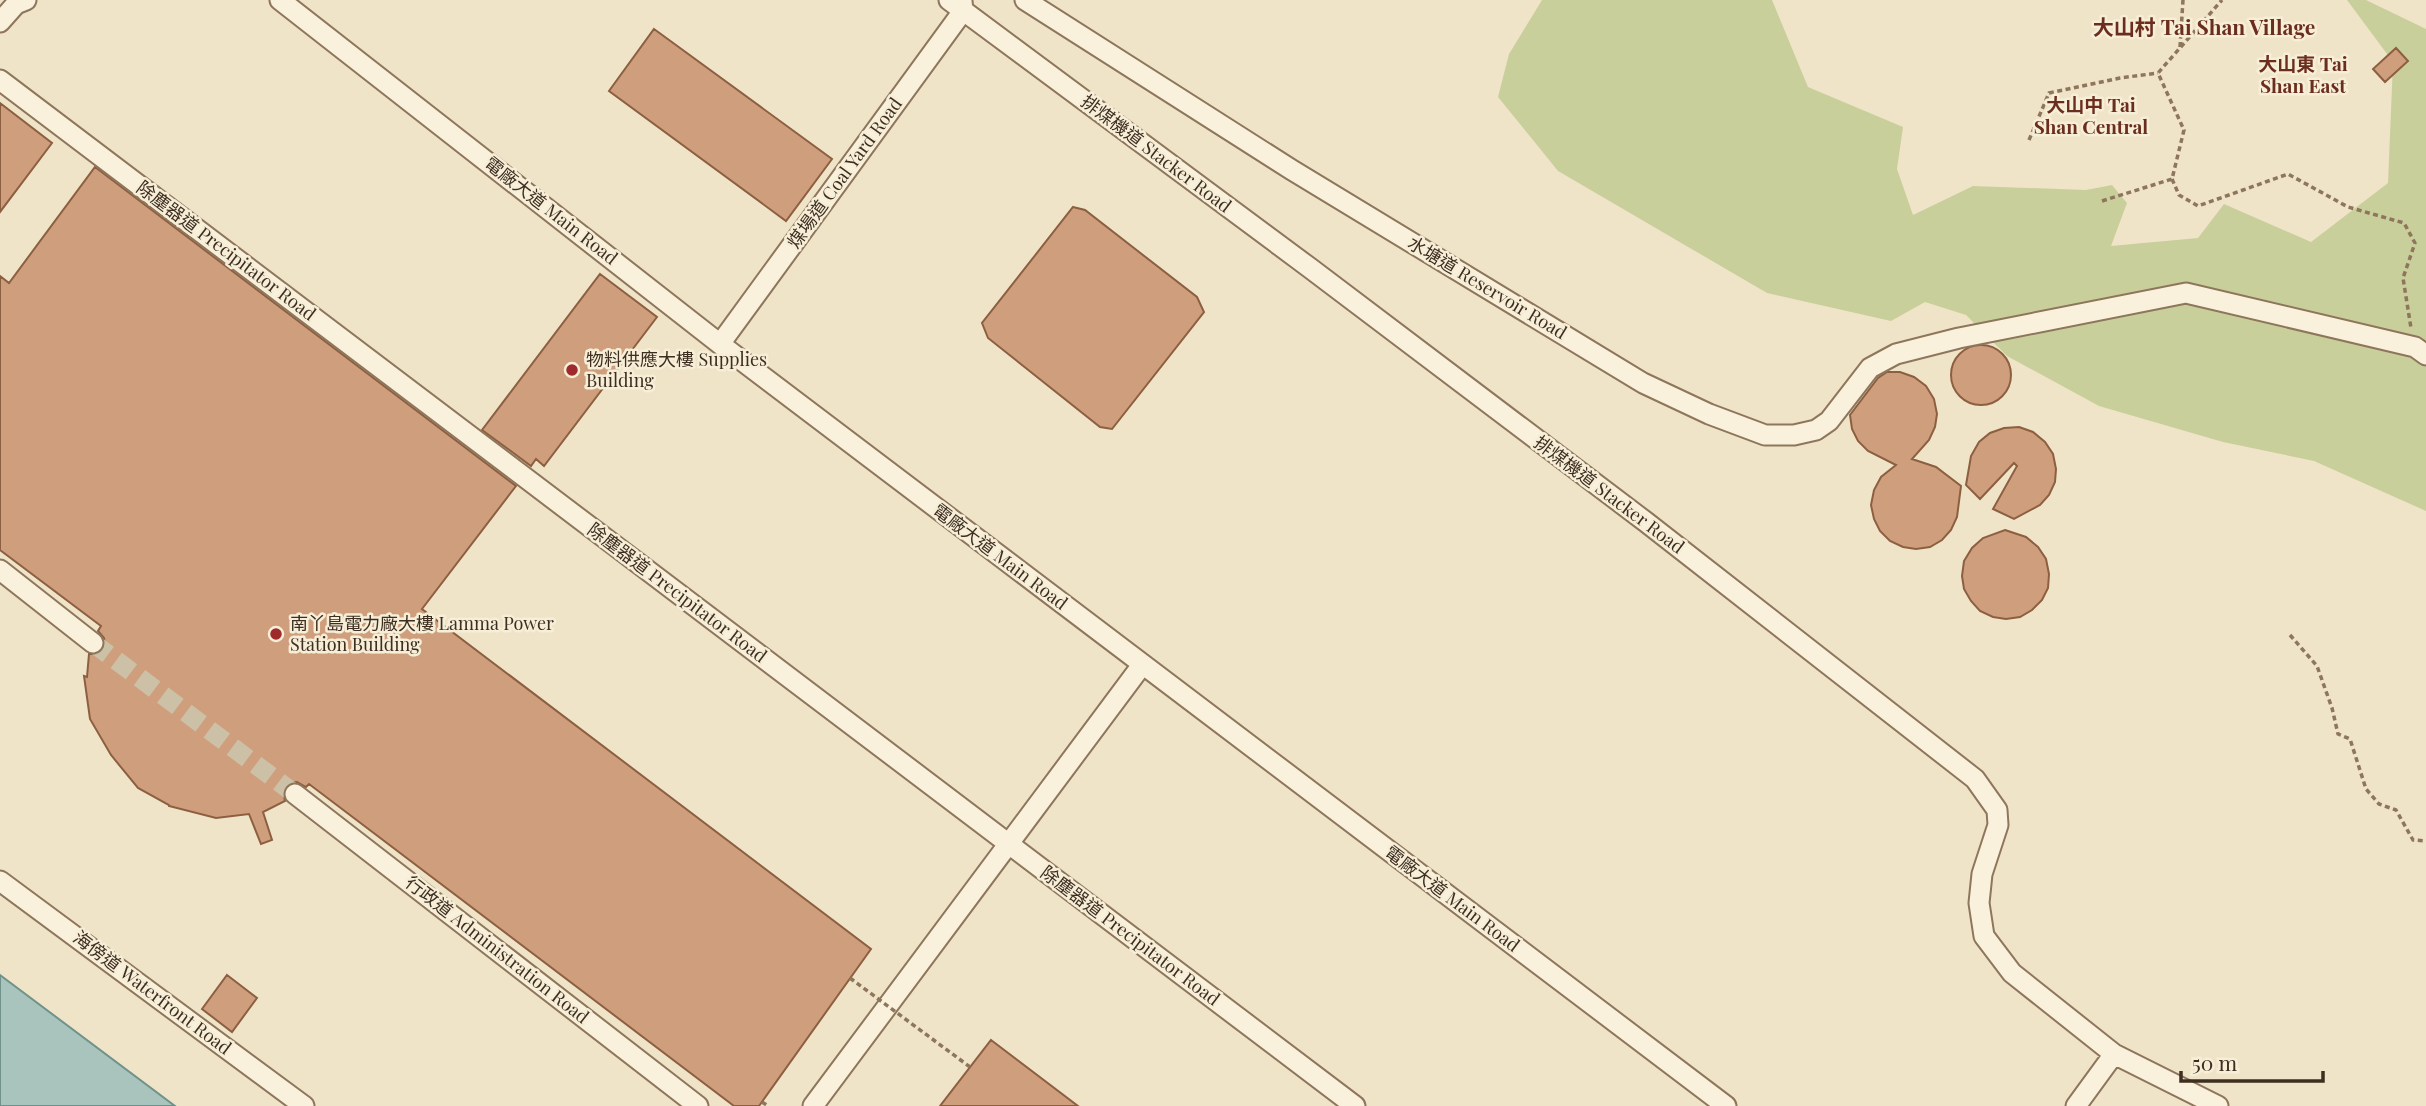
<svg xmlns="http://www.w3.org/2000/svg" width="2426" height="1106" viewBox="0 0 2426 1106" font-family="'Playfair Display','Noto Sans TC',serif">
<rect width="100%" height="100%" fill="#f0e4c8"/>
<path fill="#c9cf9b" d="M1542,0H1772L1808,87L1903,127L1897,169L1913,215L1973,186L2086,190L2112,185L2127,203L2111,246L2198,238L2224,204L2311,242L2388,183L2393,62L2347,0H2366L2426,29V511L2314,461L2223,442L2099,406L2007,356L1966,315L1925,302L1891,321L1767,293L1558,171L1498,97L1509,54Z"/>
<path fill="#a9c4bc" stroke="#6f938a" stroke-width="2" d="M0,975L175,1106H0Z"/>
<path fill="#cf9f7d" stroke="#8d5f41" stroke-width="2" d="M654,29L832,159L786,221L609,91Z
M2396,48L2408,61L2385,82L2373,69Z
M0,103L52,143L0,212Z
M95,167L516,486L422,609L871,949L759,1106H734L309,784L306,787L297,782L290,783L283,792L285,801L263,812L272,840L261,844L249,814L216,818L169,806V805L138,788L111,755L90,719L84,676L87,677L89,654H98L105,645L104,638L98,631L101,626L0,550V276L9,283Z
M1073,207L1085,210L1197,297L1204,312L1112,429L1100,427L988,338L982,323Z
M600,274L657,317L544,466L536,459L531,466L482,430Z
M1951 375a30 30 0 1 1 60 0a30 30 0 1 1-60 0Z
M1887,372H1900L1914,377L1926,386L1934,399L1937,414L1935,427L1929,440L1912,459L1936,467L1961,486L1957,517L1951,530L1942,540L1930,547L1916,549L1903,547L1890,541L1880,531L1874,519L1871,505L1874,490L1881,477L1896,465L1868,451L1858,441L1852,429L1850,415L1878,378Z
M2019,427L2033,432L2045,442L2053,454L2056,469L2055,482L2049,495L2040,505L2014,519L1993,509L2017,466L2014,463L1980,499L1966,485L1971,456L1979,442L1990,433L2004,428Z
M2005,530L2026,537L2038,547L2046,559L2049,574L2048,588L2042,600L2032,610L2020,617L2006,619L1993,617L1980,611L1971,601L1964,589L1962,576L1964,561L1972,548L1983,538Z
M227,975L257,998L232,1032L202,1009Z
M991,1040L1078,1106H940Z"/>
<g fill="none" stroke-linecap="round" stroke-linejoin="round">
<path stroke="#ccc0a6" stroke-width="19" stroke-dasharray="19 10" stroke-linecap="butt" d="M93,643L295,794"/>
<defs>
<path id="minor" d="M280,0L720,344L1726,1106
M949,0L1310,268L1646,522L1975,779L1997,810L1998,825L1982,874L1979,903L1984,936L2012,973L2114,1054L2218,1106
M1025,0L1292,170L1643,383L1709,414L1765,435H1794L1816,430L1829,421L1870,368L1896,354L1959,338L2186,293L2415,347L2426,355
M0,22L16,4L26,0
M0,80L1355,1106
M720,344L963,11L962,1
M0,570L93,643
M295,794L698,1106
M0,881L304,1106
M813,1106L1142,665
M2076,1106L2114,1054"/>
</defs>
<use href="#minor" stroke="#8d765c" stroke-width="23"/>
<path stroke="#8d765c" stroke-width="3.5" stroke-dasharray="5 3.5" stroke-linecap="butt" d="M2180,47L2183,0
M2029,140L2049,93L2120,78L2158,73
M2172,179L2179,195L2198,206L2288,174L2348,207L2404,223L2415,243L2403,278L2411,328
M2102,201L2172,179L2184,130L2158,73L2222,0
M2290,635L2317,666L2332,708L2338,734L2350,739L2366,789L2379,804L2396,810L2413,840L2426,841
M762,1102L768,1106"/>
<use href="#minor" stroke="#faf1dc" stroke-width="19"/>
<path stroke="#8d765c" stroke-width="3.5" stroke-dasharray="5 3.5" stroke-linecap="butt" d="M850,978L970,1067"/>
</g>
<g fill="#9e2a2b" stroke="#f7eed8" stroke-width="2.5">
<circle cx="572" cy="370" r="7"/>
<circle cx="276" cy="634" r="7"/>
</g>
<g text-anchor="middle" stroke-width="5" stroke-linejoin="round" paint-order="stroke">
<g font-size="18" fill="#3d2e20" stroke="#f7eed8">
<text transform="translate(1156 154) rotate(37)" y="6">排煤機道 Stacker Road</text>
<text transform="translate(845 173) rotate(-54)" y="6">煤場道 Coal Yard Road</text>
<text transform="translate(551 211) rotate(38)" y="6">電廠大道 Main Road</text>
<text transform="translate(226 251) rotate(37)" y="6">除塵器道 Precipitator Road</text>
<text transform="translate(1487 288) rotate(31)" y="6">水塘道 Reservoir Road</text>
<text transform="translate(1609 495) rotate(37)" y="6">排煤機道 Stacker Road</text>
<text transform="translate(1000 557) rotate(37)" y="6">電廠大道 Main Road</text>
<text transform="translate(677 593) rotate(37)" y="6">除塵器道 Precipitator Road</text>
<text transform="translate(1452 899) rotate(37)" y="6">電廠大道 Main Road</text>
<text transform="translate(1130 936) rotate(37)" y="6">除塵器道 Precipitator Road</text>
<text transform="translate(497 950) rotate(38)" y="6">行政道 Administration Road</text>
<text transform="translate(152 993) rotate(37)" y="6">海傍道 Waterfront Road</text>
</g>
<g font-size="18" fill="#3d2e20" stroke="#f7eed8" text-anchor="start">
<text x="586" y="366">物料供應大樓 Supplies<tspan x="586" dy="21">Building</tspan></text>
<text x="290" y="630">南丫島電力廠大樓 Lamma Power<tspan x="290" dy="21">Station Building</tspan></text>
</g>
<g font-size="19" font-weight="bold" fill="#6b2e1e" stroke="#f7eed8">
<text x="2303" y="71">大山東 Tai<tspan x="2303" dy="22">Shan East</tspan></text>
<text x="2091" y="112">大山中 Tai<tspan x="2091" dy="22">Shan Central</tspan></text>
</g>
<g font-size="21" font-weight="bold" fill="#6b2e1e" stroke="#f7eed8">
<text x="2204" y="35">大山村 Tai Shan Village</text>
</g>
</g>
<path d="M2181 1071v10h142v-10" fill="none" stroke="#3d2e20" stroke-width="3.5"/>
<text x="2192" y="1071" font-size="21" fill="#3d2e20" stroke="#f7eed8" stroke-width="5" paint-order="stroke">50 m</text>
</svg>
